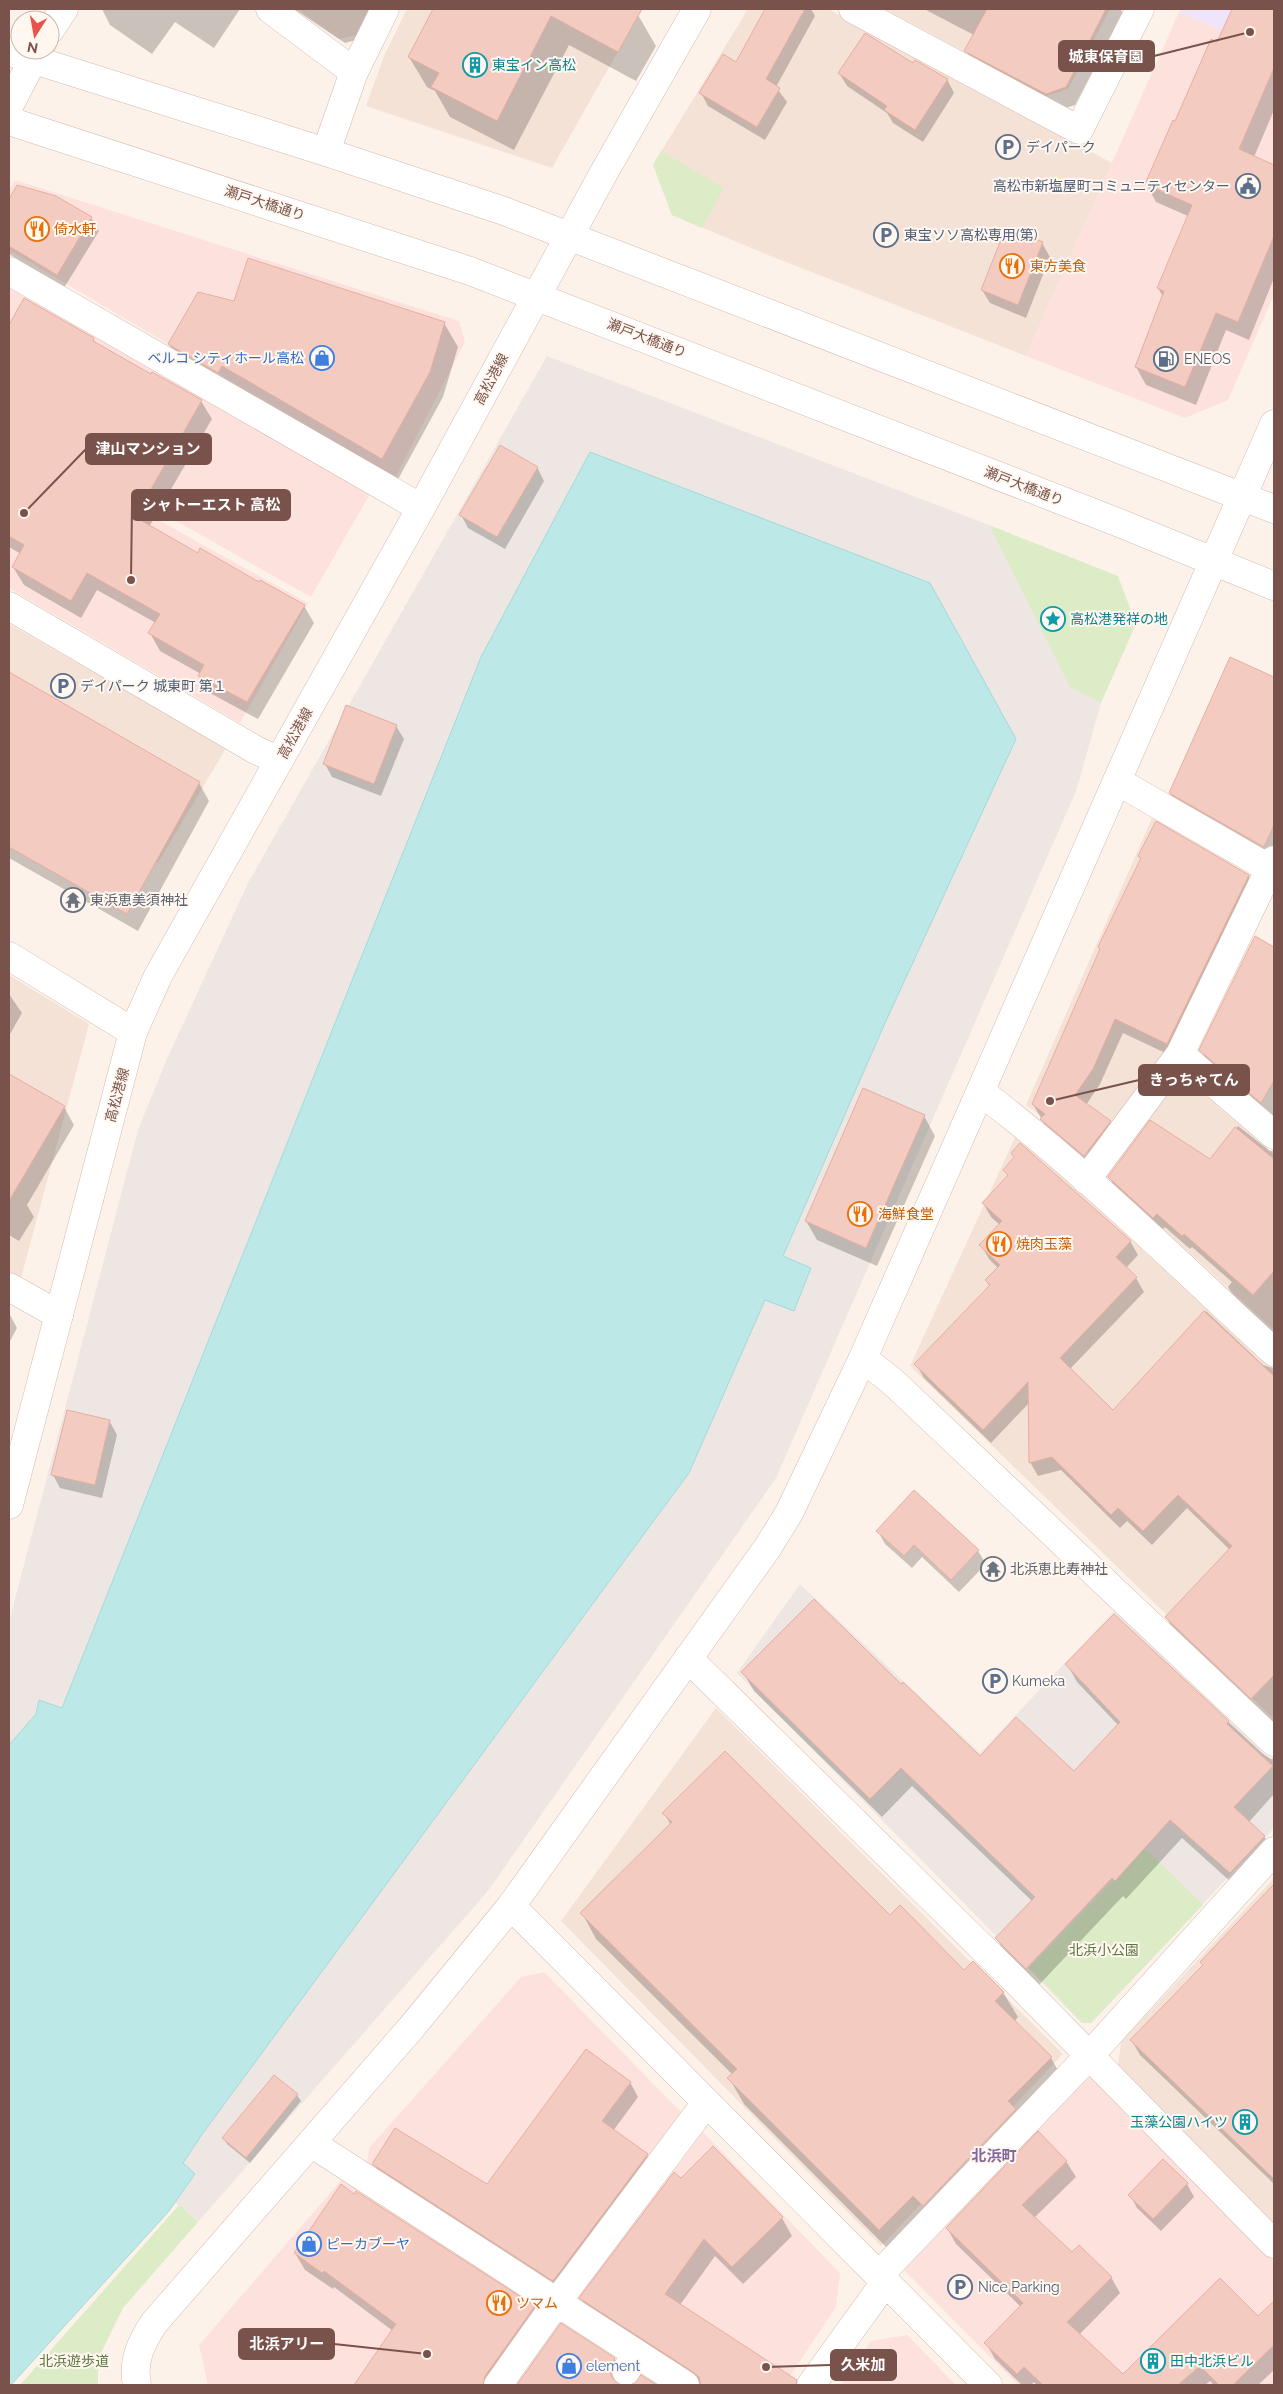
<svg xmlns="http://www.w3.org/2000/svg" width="1283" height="2394" viewBox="0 0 1283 2394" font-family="Raleway,'Noto Sans JP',sans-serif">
<rect width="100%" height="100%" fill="#fdf2e9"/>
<path fill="#f5e2d7" d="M298,9H370L357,35L339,39Z
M407,9H642L552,168L366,106L384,56Z
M748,9H828L1112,163L1026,356L768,255L672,215L653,165Z
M885,9H1110L1068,89L1046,96Z
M9,624L226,748L158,863L9,777Z
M1152,818L1254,877L1171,1047L1096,1157L1026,1105Z
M9,975L89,1024L20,1282L9,1275Z
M1179,1073L1274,1155V1330L1106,1176Z
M1017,1133L1274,1372V1719L910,1366Z
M716,1708L1063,2054L881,2246L561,1921Z
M1274,1878V2224L1118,2066L1121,2042Z"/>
<path fill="#fde1dd" d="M1179,12L1274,52V295L1228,400L1185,418L1026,356Z
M15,180L459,321L465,342L395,478L9,250V190Z
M9,288L371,492L311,597L9,427Z
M9,437L308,603L240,723L9,588Z
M544,1972L683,2114L560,2285L367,2165L369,2148L521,1977Z
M1090,2076L1274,2262V2385H1018L904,2270Z
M703,2132L840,2273L836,2307L784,2385H707L577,2300Z
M344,2177L540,2305L482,2385H208L199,2345Z
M907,2335L956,2385H841L871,2341Z"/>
<path fill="#eee6e2" d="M547,356L989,525L1070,686L1101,703L1076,791L776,1478L488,1891L198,2222L175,2202L195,2175L183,2163L203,2133L689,1473L765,1299L794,1310L811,1268L783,1256L885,1023L481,657L62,1708L39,1700L36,1714L9,1745V1622L138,1130L167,1059L248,883Z
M800,1584L980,1753L1114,1611L1274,1763V1828L1091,2023H1082L737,1673Z"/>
<path fill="#efe5fa" d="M1181,9H1274V52L1179,12Z"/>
<path fill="#dcecc6" d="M661,151L724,188L702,228L672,215L653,165Z
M989,525L1118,576L1136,624L1101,703L1070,687Z
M1145,1848L1203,1905L1091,2023H1082L1029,1968Z
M179,2205L198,2222L123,2308L98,2359V2385H20Z"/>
<path fill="#bce8e7" stroke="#a2dad9" d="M590,452L930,583L1016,739L885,1023L783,1256L811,1268L794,1311L765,1300L689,1473L203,2133L183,2163L195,2174L169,2211L11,2385H9V1745L36,1714L39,1700L62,1708L481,657Z"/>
<path fill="#0003" d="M102,9H240L214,48L175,22L152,54L110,25Z
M294,9H376L360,39L345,43Z
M434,9H626L638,15L656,46L636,81L569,45L514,150L450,117L435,91L427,87L409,57Z
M766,9H811L815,16L776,87L787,102L765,140L708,106L701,93L737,64Z
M924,9H1120L1123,13L1075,105L1057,111L976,68L966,51L974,35Z
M1234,9H1274V110L1254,157L1274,166V278L1249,340L1226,330L1196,405L1146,385L1136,367L1163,297L1158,288L1188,216L1156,202L1146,184Z
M913,65L947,79L954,93L923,142L893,123L887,113L847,86L839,73Z
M18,186L91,218L99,231L64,288L9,254V201Z
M1042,243L1050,257L1026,318L990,303L982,290Z
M25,299L93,339L97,345L151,376L153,373L201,401L212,419L149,527L198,554L304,606L314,623L258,719L210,693L200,676L201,674L160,651L150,633L156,623L97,590L81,618L24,585L13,567L21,554L9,547V328Z
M235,303L444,323L458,347L443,397L396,483L183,369L169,344Z
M537,467L544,481L505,549L468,528L461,515Z
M1231,658L1274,678V859L1178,807L1170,793Z
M9,674L199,783L209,801L138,931L9,858Z
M396,726L404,739L381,796L332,777L325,764Z
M1139,856L1248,876L1257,890L1176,1058L1123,1033L1100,1084L1086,1105L1110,1122L1118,1136L1093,1170L1050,1134L1033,1104L1141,860Z
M1255,938L1274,948V1120L1209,1064L1201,1050Z
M9,994L22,1013L9,1036Z
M9,1075L64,1107L74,1125L27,1205L34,1217L19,1241L9,1235Z
M924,1116L935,1136L877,1266L817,1240L806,1221Z
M1238,1126L1270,1151H1274V1336L1236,1301L1228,1287L1232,1282L1192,1247L1190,1249L1165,1227L1161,1231L1117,1191L1109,1177L1210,1161Z
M1004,1170L1130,1241L1138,1255L1126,1268L1136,1278L1144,1292L1070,1369L1113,1412L1206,1311L1263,1365L1274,1368V1726L1174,1631L1166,1617L1230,1550L1187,1508L1152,1545L1127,1521L1120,1528L1061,1470L1038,1476L1030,1462L1029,1403L991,1443L924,1378L916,1364L990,1287L986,1281L998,1268L989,1259L981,1245L1000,1225L991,1217L983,1203L1008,1176Z
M9,1313L17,1328L9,1343Z
M68,1412L110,1422L117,1435L102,1498L60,1488L53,1475Z
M878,1531L978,1551L986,1564L959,1592L922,1557L912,1568L885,1544Z
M1114,1616L1263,1754L1271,1759L1274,1758V1794L1249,1822L1264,1836L1274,1854L1241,1891L1182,1838L1126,1899L1123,1896L1037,1987L1007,1957L997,1939L1032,1901L912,1786L882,1817L754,1691L743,1672L901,1686L980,1757L1075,1772L1118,1725L1077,1682L1067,1664Z
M664,1813L890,1917L964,1972L1003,1992L1018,2017L1014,2022L1051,2058L1065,2083L894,2255L744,2104L729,2078L733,2075L596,1939L582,1913L671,1825Z
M1265,1895L1274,1905V2184L1140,2055L1132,2041L1204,1966Z
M275,2077L297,2095L301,2101L250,2163L227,2144L224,2138Z
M630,2082L638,2097L613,2131L647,2155L655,2169L562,2295L382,2178L374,2164L487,2186Z
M713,2148L782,2218L792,2236L743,2284L715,2256L680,2305L785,2374L792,2385H699L591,2316L581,2298L681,2179Z
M1066,2161L1076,2177L1034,2218L1072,2254L1111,2277L1120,2293L1079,2335L1123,2376L1258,2318L1272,2305L1274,2308V2370L1258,2385H1214L1210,2381L1205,2385H1037L1034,2382L1031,2385H1022L995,2359L986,2343L1021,2307L956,2244L947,2228Z
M1187,2184L1194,2197L1161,2231L1137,2208L1130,2195Z
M295,2253L534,2307L544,2325L501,2385H355L393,2331L334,2287L333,2289L305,2270Z
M561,2325L614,2359L624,2377L621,2385H519Z"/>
<path fill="#f4cbc0" stroke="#e7ae9f" d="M433,9H642L618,52L551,16L497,121L431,87L439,73L408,57Z
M765,9H805L766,79L780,88L757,127L699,93L723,54L736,62Z
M987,9H1106L1066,87L1046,94L964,51Z
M1232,9H1274V68L1239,149L1274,165V236L1238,322L1216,313L1185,387L1135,367L1164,291L1157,288L1192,205L1145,184L1173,120L1175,121L1211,39L1217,42Z
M865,33L913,63L915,60L948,79L915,130L884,110L887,106L838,73Z
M17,185L56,196L92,217L57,275L9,246V199Z
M1006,227L1043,242L1018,305L981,290Z
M248,258L445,322L430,372L382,459L222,366L218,373L168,344L198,292L234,301Z
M24,298L94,338L93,341L151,374L152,372L202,400L135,517L198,553L200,548L259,582L260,580L305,605L247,702L198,676L204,665L148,633L160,614L87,573L71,601L12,567L24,545L9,536V325Z
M500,445L538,467L497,537L459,515Z
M1230,657L1274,677V825L1264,847L1169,793Z
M9,672L200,782L127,914L9,847Z
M346,705L397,725L374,784L323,764Z
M1156,821L1249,875L1167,1044L1115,1019L1093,1069L1075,1095L1111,1121L1084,1156L1040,1119L1045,1114L1032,1104L1100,949L1098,947L1141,858L1138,856Z
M1255,936L1274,947V1081L1261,1103L1199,1050Z
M9,1074L65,1106L9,1201Z
M863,1088L925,1115L866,1248L805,1221Z
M1150,1120L1210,1159L1235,1127L1274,1159V1271L1253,1295L1184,1234L1182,1236L1157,1214L1153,1218L1108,1177Z
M1020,1143L1131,1241L1116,1257L1137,1277L1060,1358L1113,1410L1204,1311L1274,1376V1675L1251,1699L1165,1617L1232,1546L1178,1495L1143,1531L1118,1508L1111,1515L1052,1457L1029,1463L1028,1382L983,1430L914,1364L990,1285L985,1280L1000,1265L979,1245L1002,1221L982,1203L1008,1175L1003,1170L1014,1157L1011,1153Z
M67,1410L110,1420L95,1485L51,1475Z
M914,1490L979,1550L951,1580L914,1545L904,1556L876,1531Z
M814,1599L901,1684L903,1682L980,1756L1016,1717L1074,1771L1120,1722L1065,1664L1114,1614L1229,1721L1227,1724L1273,1766L1234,1807L1265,1836L1230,1873L1170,1820L1115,1881L1112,1878L1026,1969L995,1938L1035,1897L901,1768L870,1799L741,1672Z
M725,1751L890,1915L900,1905L964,1970L973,1961L1004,1992L995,2001L1052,2057L1008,2101L1016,2109L923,2206L913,2196L879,2230L727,2078L737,2069L580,1913L672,1822L662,1813Z
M1274,1884V2179L1130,2040L1203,1965L1200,1962Z
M586,2049L631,2082L602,2121L648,2154L553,2281L372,2164L395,2128L487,2184Z
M274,2075L298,2094L246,2158L222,2138Z
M1038,2131L1067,2161L1022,2205L1072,2252L1079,2245L1112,2277L1067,2322L1123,2374L1220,2278L1258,2316L1274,2301V2345L1233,2385H1219L1200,2366L1178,2385H1043L1024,2367L1017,2374L984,2343L1023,2303L946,2228Z
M713,2146L783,2217L732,2267L704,2239L665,2294L797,2380L796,2385H701L699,2377L693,2372L579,2298L674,2172L681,2178Z
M1163,2159L1188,2183L1153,2219L1128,2195Z
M341,2184L354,2194L356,2191L535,2306L485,2376L483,2385H354L396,2324L324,2271L322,2273L294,2253Z
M561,2323L615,2358L610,2372L613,2379L621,2385H517Z
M641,2375L657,2385H631Z"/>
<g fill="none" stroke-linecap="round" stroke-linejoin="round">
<defs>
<path id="pedestrian" d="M626,2371L630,2364"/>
<path id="minor" d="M270,9L354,72
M853,9L1079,130L1140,9
M326,152L354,72L385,9
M9,271L421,508
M9,606L254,749L279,761
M1117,781L1274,871
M9,956L133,1032
M1180,1054L1274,1135
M981,1092C1085,1171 1178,1264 1274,1352
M1086,1180L1180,1054L1274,860
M9,1287L59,1315
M863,1358L894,1383L1274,1742
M688,1658L1017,1982L1274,2244
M511,1906L988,2385
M311,2143L685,2385
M880,2274L1089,2056L1274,1851
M498,2385L557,2302L706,2103
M811,2385L886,2281"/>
<path id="tertiary" d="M50,30L64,9
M9,52L326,152L504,211L1274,509
M9,106L38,50
M9,121L470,271L1117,522L1274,586
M137,2385C132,2361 141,2343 154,2323L411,2028L511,1906L768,1547L789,1513L863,1358L1274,424"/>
<path id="secondary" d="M9,1505L133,1032L158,976L421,508L602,176L697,9"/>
</defs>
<use href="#pedestrian" stroke="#d3bab0" stroke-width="29"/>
<use href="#minor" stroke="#d3bab0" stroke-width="29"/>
<use href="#tertiary" stroke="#d3bab0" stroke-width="29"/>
<use href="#secondary" stroke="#d8bab0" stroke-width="29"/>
<use href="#pedestrian" stroke="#fff" stroke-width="28"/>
<use href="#minor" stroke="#fff" stroke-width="28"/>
<use href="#tertiary" stroke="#fff" stroke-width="28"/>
<use href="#secondary" stroke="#fff" stroke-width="28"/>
</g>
<defs>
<symbol id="building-ring" viewBox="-11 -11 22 22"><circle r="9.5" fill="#fff7f0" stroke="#0f9aa8" stroke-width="1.5"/><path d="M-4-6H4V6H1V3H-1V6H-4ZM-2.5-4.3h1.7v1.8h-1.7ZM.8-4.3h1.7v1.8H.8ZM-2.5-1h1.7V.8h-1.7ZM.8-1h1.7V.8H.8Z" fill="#0f9aa8"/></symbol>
<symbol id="parking-ring" viewBox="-11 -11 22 22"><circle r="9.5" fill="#fff7f0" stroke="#5c6f8a" stroke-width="1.5"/><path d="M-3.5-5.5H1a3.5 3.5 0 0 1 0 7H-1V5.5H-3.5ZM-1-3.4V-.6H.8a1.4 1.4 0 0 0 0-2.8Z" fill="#5c6f8a"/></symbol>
<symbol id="civic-ring" viewBox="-11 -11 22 22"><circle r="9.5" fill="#fff7f0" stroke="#5c6f8a" stroke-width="1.5"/><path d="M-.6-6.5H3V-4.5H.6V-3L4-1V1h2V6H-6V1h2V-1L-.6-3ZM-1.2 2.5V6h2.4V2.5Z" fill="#5c6f8a"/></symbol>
<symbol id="restaurant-ring" viewBox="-11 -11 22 22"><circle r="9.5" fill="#fff7f0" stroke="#e8710a" stroke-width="1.5"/><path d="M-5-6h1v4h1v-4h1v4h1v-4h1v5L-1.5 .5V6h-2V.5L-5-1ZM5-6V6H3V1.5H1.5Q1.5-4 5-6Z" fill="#e8710a"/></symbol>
<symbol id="shop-ring" viewBox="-11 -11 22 22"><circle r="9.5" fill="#fff7f0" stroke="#3f7fe0" stroke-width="1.5"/><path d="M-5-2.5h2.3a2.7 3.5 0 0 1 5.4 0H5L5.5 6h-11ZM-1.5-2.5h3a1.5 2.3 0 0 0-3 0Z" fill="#3f7fe0"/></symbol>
<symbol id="fuel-ring" viewBox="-11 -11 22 22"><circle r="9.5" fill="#fff7f0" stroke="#5c6f8a" stroke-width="1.5"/><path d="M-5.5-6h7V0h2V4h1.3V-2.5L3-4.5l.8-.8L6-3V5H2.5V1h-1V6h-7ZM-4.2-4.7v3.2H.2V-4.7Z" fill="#5c6f8a"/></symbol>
<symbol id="sight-ring" viewBox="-11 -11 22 22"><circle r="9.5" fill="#fff7f0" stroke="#0f9aa8" stroke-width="1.5"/><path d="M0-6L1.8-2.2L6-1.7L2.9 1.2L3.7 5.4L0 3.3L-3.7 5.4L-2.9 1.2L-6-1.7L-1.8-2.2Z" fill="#0f9aa8"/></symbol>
<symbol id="temple-ring" viewBox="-11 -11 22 22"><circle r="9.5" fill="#fff7f0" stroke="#6b7280" stroke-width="1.5"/><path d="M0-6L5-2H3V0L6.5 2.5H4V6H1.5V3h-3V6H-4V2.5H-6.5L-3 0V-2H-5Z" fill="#6b7280"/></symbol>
</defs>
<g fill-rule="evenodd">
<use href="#building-ring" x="461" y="51" width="28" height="28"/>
<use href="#parking-ring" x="994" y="133" width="28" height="28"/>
<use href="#civic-ring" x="1234" y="172" width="28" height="28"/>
<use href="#restaurant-ring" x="23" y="215" width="28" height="28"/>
<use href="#parking-ring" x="872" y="221" width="28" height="28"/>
<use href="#restaurant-ring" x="998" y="252" width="28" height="28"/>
<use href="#shop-ring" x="308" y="344" width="28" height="28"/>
<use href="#fuel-ring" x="1152" y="345" width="28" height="28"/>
<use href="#sight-ring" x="1039" y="605" width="28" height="28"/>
<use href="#parking-ring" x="49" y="672" width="28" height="28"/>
<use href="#temple-ring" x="59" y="886" width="28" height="28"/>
<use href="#restaurant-ring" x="846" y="1200" width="28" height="28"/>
<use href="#restaurant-ring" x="985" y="1230" width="28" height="28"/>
<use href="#temple-ring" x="979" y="1555" width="28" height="28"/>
<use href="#parking-ring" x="981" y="1667" width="28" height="28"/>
<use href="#building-ring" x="1231" y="2108" width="28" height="28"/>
<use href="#shop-ring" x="295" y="2230" width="28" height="28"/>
<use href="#parking-ring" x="946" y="2273" width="28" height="28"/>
<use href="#restaurant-ring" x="485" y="2289" width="28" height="28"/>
<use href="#building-ring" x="1139" y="2347" width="28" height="28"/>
<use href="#shop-ring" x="555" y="2352" width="28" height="28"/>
</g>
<g text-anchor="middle" stroke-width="4" stroke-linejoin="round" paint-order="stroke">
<g font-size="14" fill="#0d838f" stroke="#fff7f0" text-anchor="start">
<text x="492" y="70">東宝イン高松</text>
<text x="1070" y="624">高松港発祥の地</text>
<text x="1228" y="2127" text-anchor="end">玉藻公園ハイツ</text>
<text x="1170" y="2366">田中北浜ビル</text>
</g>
<g font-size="14" fill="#4e5e75" stroke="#fff7f0" text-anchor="start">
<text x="1026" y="152">デイパーク</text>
<text x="1230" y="191" text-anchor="end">高松市新塩屋町コミュニティセンター</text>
<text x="904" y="240">東宝ソソ高松専用(第)</text>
<text x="1184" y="364">ENEOS</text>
<text x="80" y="691">デイパーク 城東町 第１</text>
<text x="1012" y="1686">Kumeka</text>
<text x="978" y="2292">Nice Parking</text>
</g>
<g font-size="14" fill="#79534b" stroke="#fff7f0">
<text transform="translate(265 203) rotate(18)" y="5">瀬戸大橋通り</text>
<text transform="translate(647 338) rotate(21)" y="5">瀬戸大橋通り</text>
<text transform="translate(491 379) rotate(-62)" y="5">高松港線</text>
<text transform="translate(1024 486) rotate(21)" y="5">瀬戸大橋通り</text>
<text transform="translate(295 733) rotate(-61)" y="5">高松港線</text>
<text transform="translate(117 1095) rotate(-75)" y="5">高松港線</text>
</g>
<g font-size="14" fill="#c56008" stroke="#fff7f0" text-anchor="start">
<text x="54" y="234">倚水軒</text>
<text x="1030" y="271">東方美食</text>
<text x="878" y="1219">海鮮食堂</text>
<text x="1016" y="1249">焼肉玉藻</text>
<text x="516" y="2308">ツマム</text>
</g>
<g font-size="14" fill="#366cbe" stroke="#fff7f0" text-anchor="start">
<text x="304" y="363" text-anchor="end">ベルコ シティホール高松</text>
<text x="326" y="2249">ピーカブーヤ</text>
<text x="586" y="2371">element</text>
</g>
<g font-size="14" fill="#5b616d" stroke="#fff7f0" text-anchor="start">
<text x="90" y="905">東浜恵美須神社</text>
<text x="1010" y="1574">北浜恵比寿神社</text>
</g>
<g font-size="14" fill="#5b7940" stroke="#fff7f0">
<text x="1104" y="1955">北浜小公園</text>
<text x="74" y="2366">北浜遊歩道</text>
</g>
<g font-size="15" font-weight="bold" fill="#81679c" stroke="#fff7f0">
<text x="994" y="2161">北浜町</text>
</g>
</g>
<path fill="none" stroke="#79534b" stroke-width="2" d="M1250 32L1154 56M24 513L86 449M131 580L132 505M1050 1101L1139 1080M427 2354L334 2344M766 2367L831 2365"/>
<g fill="#79534b" stroke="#fff7f0" stroke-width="2">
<circle cx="1250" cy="32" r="5"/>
<circle cx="24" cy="513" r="5"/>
<circle cx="131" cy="580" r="5"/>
<circle cx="1050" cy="1101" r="5"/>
<circle cx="427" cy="2354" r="5"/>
<circle cx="766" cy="2367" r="5"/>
</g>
<g fill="#79534b" stroke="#79534b" stroke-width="2">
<rect x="1059" y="41" width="95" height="30" rx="5"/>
<rect x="86" y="434" width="125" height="30" rx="5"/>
<rect x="132" y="490" width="158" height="30" rx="5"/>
<rect x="1139" y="1065" width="110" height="30" rx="5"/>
<rect x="239" y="2329" width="95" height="30" rx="5"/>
<rect x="831" y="2350" width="65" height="30" rx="5"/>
</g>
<g font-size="15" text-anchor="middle" font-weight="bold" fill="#fff">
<text x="1106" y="62">城東保育園</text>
<text x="148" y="454">津山マンション</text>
<text x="211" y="510">シャトーエスト 高松</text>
<text x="1194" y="1085">きっちゃてん</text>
<text x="287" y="2349">北浜アリー</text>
<text x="863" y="2370">久米加</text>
</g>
<rect width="1283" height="2394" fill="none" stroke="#79534b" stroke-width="20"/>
<g transform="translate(35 35) rotate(191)"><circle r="24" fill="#fff7f0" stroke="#c9b5ae"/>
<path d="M0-4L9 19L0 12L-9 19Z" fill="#ea534c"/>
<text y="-8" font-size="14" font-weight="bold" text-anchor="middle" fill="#79534b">N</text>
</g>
</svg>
